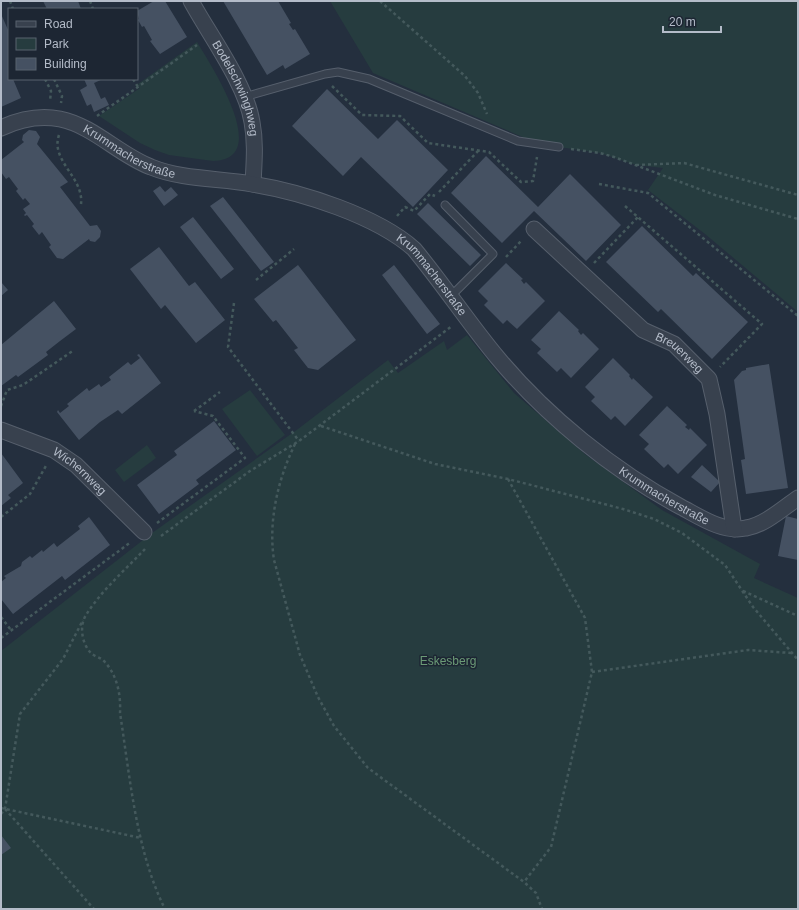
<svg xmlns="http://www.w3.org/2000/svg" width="799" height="910" viewBox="0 0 799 910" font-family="Arial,sans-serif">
<rect width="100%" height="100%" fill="#242f3e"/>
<path fill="#263c3f" d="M330,1H798V312L705,234L648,190L663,168L636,165L600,153L559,147L525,138L373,73Z
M197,42C210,64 274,160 213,161L169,155L155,150L140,143L99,116L140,88L138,84Z
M467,335L514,393L586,455L662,510L760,564L754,578L798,598V909H1V651L152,533L298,429L388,360L398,373L444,341L447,350Z
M250,390L285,435L257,456L222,409Z
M147,445L156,458L124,482L115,470Z"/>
<path fill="#455162" d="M43,1H78L81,9H47Z
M154,1H165L187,37L160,54L150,41L152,40L144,26L142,27L138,20L139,19L137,11Z
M223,1H278L291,23L289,24L293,30L295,29L310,54L285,69L283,65L267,75Z
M1,14L9,32V79H13L21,98L1,107Z
M84,79H103L94,83L101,99L105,97L109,105L94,112L91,104L87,106L80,90L87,86Z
M327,89L378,139L397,120L448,170L413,207L361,157L343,176L292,126Z
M29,130L36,131L40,137L37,144L68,182L60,187L90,226L97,225L101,231L100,237L95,242L90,241L89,239L63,259L57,258L49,247L51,245L42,232L39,235L32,226L34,224L27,215L25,216L24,215L26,213L23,209L30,204L25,198L23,200L16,191L18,189L9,177L6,179L1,172V160L24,142L22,140L23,135Z
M486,156L538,207L570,174L621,225L586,261L534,211L502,243L451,193Z
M160,186L165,192L171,187L178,195L164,206L153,191Z
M223,197L274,262L261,271L210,206Z
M428,203L481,255L470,266L417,214Z
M193,217L234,269L221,279L180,227Z
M642,226L693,276L696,273L748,322L712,359L661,309L658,312L606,262Z
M159,247L189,286L195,282L225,320L196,343L165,305L161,309L130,269Z
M506,263L523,279L521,280L524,284L526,282L545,301L517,329L507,320L503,324L484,305L488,301L478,291Z
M298,265L356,340L318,370L308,368L294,350L298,348L276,320L273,322L254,299Z
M394,265L440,324L427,334L382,275Z
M1,282L8,290L1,296Z
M54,301L76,329L60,341L46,352L48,355L18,377L16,375L1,386V345Z
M559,311L579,330L578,331L581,335L583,333L599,349L571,378L561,368L557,372L537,353L541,349L531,340Z
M139,354L161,383L122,414L118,410L100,422L79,440L57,412L58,410L60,413L69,406L67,404L87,388L89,391L99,384L101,387L111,380L109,377L128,362L131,365L140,358L137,355Z
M613,358L630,375L629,376L632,380L633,378L653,397L625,426L615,416L611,420L591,401L595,397L585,387Z
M769,364L788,488L746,494L741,460L745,459L734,380L742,371L746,370V368Z
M667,406L687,425L685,427L689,430L690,428L707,445L678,474L668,464L664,468L644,449L649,444L639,435Z
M214,421L236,450L196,480L199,484L159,514L137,485L177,455L174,451Z
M1,453L23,483L8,495L11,498L1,506Z
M702,465L720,482L711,492L691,477Z
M786,516L798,519V560L778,556Z
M89,517L110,545L65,580L62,576L13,614L1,599V582L6,578L4,576L21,566L22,562L30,556L32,558L42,550L43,552L54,543L57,547L80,529L78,526Z
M1,835L11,848L1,855Z"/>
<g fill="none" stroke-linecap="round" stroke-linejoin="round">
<defs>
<path id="service" d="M244,97L325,74L338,72L369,79L518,141L559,147
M445,205L493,254L450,297"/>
<g id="minor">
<path id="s1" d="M191,1C210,36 246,84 252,122C256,143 254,163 253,184"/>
<path id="s2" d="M1,128C20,119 39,115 60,119C94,126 119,155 151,167C183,180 219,178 252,184C302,192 377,216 414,249C443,284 468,322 497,357C546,416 614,471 681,507C700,517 723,533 746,528C765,525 783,508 798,498"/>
<path id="s3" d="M534,229L643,330L674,344L709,379L717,414L734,529"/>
<path id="s4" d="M1,430L54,450L76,465L144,532"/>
</g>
</defs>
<use href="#service" stroke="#565f6c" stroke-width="9"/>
<use href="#minor" stroke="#565f6c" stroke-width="17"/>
<path stroke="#44595c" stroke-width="2.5" stroke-dasharray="3 3" stroke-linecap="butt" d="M10,1L13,9
M90,1L93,9
M380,1L465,76L478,93L487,114
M45,79L51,91L50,101
M54,79L62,96L61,103
M133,79L138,87
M332,86L362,115L400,116L428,143L489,152L521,182L533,181L537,157
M97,116L197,45
M59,135C50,161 84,177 81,204
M571,149L600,153L614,157L715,195L798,219
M636,165L684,163L798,195
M599,184L648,193L798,316
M439,192L479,150
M625,206L762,324L720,367
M397,216L405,207L414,211L430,194L435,196
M506,257L522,240
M594,263L638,217
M256,280L294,249
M234,303L228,347L299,441
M1,406L7,390L23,385L74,350
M194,411L220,392
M321,426L435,464L508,479L623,509L654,519L682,533L725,565L753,607L798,660
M295,444C278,479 268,521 274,560L300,655L318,697L334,726L368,768L524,882L536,893L542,909
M508,479L585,618L592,672L551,847L524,882
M1,517L30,494L47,464
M157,523L245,458L213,416L194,411
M161,536L250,471L299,441L452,326
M145,549C125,570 101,591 86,615C79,626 82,643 90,652C93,656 99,657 103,660C117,674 121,694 120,713C130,777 136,851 165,909
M743,591L798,616
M1,617L11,630
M1,638L131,542
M592,672L748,650L791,653
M1,808L141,838
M5,809L94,909
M1,814L5,809L20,714L63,659L83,620"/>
<use href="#service" stroke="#38414e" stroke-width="7"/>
<use href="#minor" stroke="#38414e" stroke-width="15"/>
</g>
<g text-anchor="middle" stroke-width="3" stroke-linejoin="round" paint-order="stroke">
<g font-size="12" fill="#b4bcc9" stroke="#1d2633">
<text dy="4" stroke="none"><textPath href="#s1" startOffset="99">Bodelschwinghweg</textPath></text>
<text dy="4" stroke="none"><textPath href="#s2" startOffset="138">Krummacherstraße</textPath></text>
<text dy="4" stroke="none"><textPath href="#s2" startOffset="474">Krummacherstraße</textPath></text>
<text dy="4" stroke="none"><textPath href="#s3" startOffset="192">Breuerweg</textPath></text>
<text dy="4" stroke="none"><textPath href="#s4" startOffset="90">Wichernweg</textPath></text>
<text dy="4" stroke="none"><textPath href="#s2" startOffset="798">Krummacherstraße</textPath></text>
</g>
<g font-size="12" fill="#6b9a76" stroke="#1d2633">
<text x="448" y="665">Eskesberg</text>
</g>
</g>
<rect width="799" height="910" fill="none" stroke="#b4bcc9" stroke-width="4"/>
<rect x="8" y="8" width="130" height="72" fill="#1d2633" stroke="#59626f"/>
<rect x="16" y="21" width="20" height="6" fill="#38414e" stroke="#59626f"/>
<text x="44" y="28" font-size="12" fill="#b4bcc9">Road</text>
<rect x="16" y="38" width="20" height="12" fill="#263c3f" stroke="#59626f"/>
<text x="44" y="48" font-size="12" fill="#b4bcc9">Park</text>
<rect x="16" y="58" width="20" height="12" fill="#455162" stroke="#59626f"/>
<text x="44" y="68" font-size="12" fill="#b4bcc9">Building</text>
<path d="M663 26v6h58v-6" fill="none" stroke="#b4bcc9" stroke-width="2"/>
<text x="669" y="26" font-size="12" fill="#b4bcc9" stroke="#1d2633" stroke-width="3" paint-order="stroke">20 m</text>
</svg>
